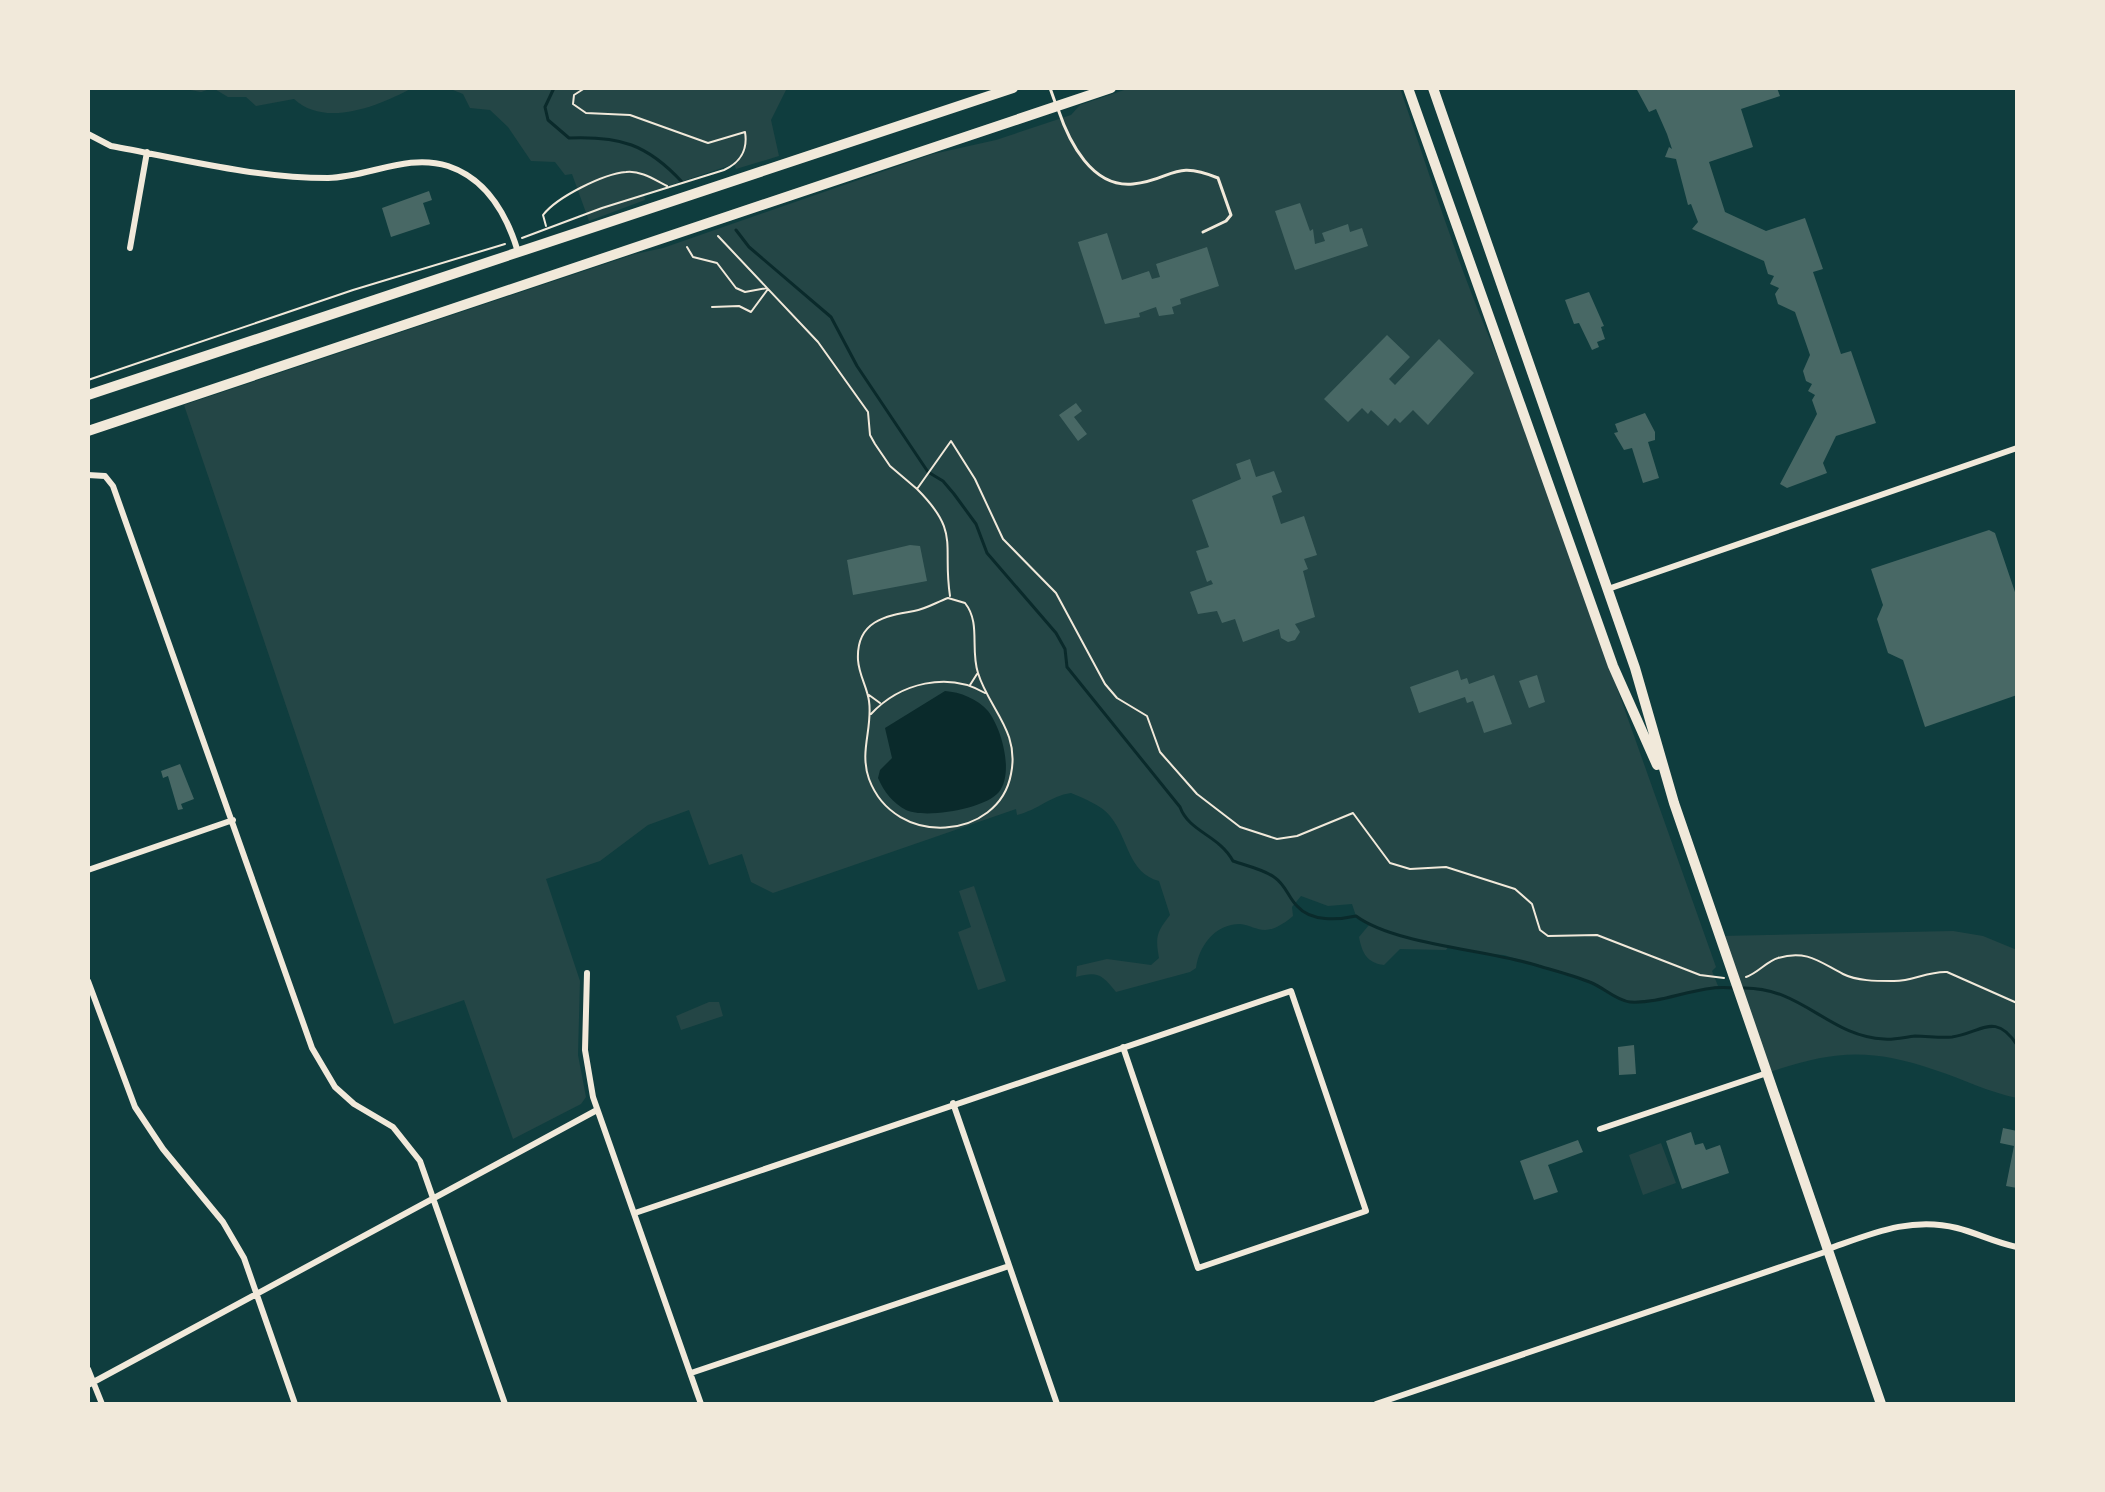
<svg xmlns="http://www.w3.org/2000/svg" width="2105" height="1492" viewBox="0 0 2105 1492" font-family="'Roboto Serif',serif">
<rect width="100%" height="100%" fill="#0f3d3e"/>
<path fill="#244646" d="M180,88H412C379,106 325,128 294,99L256,106L246,97H228L213,88L201,92Z
M448,88H787L771,120L779,156L736,169L734,164L644,194L645,200L589,221L572,174L565,175L555,162L531,161L508,127L490,110L470,108L463,94Z
M1130,88H1400C1434,187 1462,280 1506,375L1716,967L1712,971L1718,986L1654,1000L1627,1002L1594,984L1504,955L1475,953L1449,946L1446,950L1400,949L1384,965C1367,963 1362,953 1359,937L1369,925L1356,916L1352,904L1328,906L1301,896L1292,907L1293,916C1286,922 1275,930 1265,930C1257,930 1249,925 1240,924C1215,924 1199,946 1196,968L1190,972L1116,992C1102,974 1097,971 1076,977L1077,966L1107,959L1151,965L1159,958C1155,936 1157,932 1170,915L1159,881C1128,873 1129,839 1110,816C1101,805 1085,799 1071,793C1050,796 1038,810 1017,815L1016,809L773,893L751,882L742,854L709,865L689,810L648,825L600,861L546,879L580,981L578,1055L586,1097L581,1104L513,1139L464,1000L394,1024L184,405L635,254L663,248L933,154L996,140L1071,115L1080,105Z
M974,886L1006,981L978,990L958,932L971,927L959,891Z
M1953,931L1983,936L2017,950V1098C1988,1092 1963,1079 1935,1070C1868,1047 1832,1051 1767,1073L1720,936Z
M709,1002H719L723,1016L681,1030L676,1016Z
M1661,1143L1676,1183L1643,1195L1629,1155Z"/>
<path fill="#0a2a2b" d="M945,691C960,692 978,699 988,711C1002,729 1014,773 999,792C985,809 925,819 906,810C893,803 884,792 878,778L880,770L892,758L885,728Z"/>
<g fill="none" stroke-linecap="round" stroke-linejoin="round">
<path stroke="#0a2a2b" stroke-width="3" d="M554,88L545,107L548,120L569,138C620,136 647,144 682,182
M736,230L749,247L831,317L857,366L928,472L943,481L954,494L976,524L987,553L1056,633L1065,649L1067,667L1180,807C1189,832 1219,835 1233,861C1247,866 1263,869 1274,877C1286,885 1288,897 1297,906C1311,922 1338,920 1356,916C1395,945 1490,950 1539,966C1556,971 1575,976 1592,983C1604,988 1617,1001 1630,1002C1665,1004 1698,984 1733,988
M1741,988C1802,986 1829,1037 1884,1039C1894,1040 1905,1037 1915,1036C1927,1036 1940,1038 1952,1037C1981,1033 1995,1011 2017,1045"/>
</g>
<path fill="#486865" d="M1636,88H1777L1780,96L1741,109L1753,147L1709,162L1725,212L1766,231L1805,218L1823,269L1813,272L1841,354L1851,351L1876,423L1836,436L1823,463L1827,473L1787,488L1780,484L1817,414L1812,400L1815,395L1808,391L1812,384L1806,381L1803,371L1810,355L1795,312L1778,304L1775,294L1779,288L1770,284L1774,276L1768,274L1764,261L1692,229L1698,222L1691,204L1688,205L1676,159L1665,157L1669,147L1672,149L1667,134L1656,109L1649,112Z
M429,191L432,200L423,203L430,224L391,237L382,208Z
M1300,203L1310,231L1313,229L1315,244L1325,241L1322,233L1348,224L1350,232L1362,228L1368,246L1295,270L1275,211Z
M1107,233L1122,280L1149,271L1152,279L1160,277L1156,264L1207,247L1219,286L1180,299L1181,304L1172,307L1174,314L1159,316L1156,307L1139,313L1140,317L1105,324L1078,242Z
M1589,292L1604,326L1601,327L1605,339L1597,342L1599,347L1592,350L1579,323L1574,324L1565,300Z
M1387,335L1410,357L1389,379L1395,385L1439,339L1474,373L1428,425L1413,410L1400,423L1395,418L1388,426L1371,410L1368,414L1362,408L1348,422L1324,399Z
M1076,403L1082,411L1074,417L1087,434L1078,441L1059,415Z
M1645,413L1655,432V440L1648,442L1659,478L1643,483L1632,448L1624,450L1614,433L1618,432L1615,424Z
M1250,459L1256,477L1274,471L1282,492L1272,496L1281,524L1304,516L1317,555L1304,559L1308,569L1303,571L1315,617L1295,624L1300,632L1295,640L1288,642L1281,638L1279,629L1243,642L1235,619L1222,623L1217,611L1198,614L1190,592L1213,584L1211,580L1207,582L1196,551L1209,547L1192,500L1241,479L1236,464Z
M1989,530L1995,533L2017,598V695L1925,727L1903,660L1888,653L1877,619L1883,605L1871,569Z
M910,545L920,546L927,581L853,595L847,560Z
M1458,670L1461,680L1467,678L1469,684L1494,675L1512,724L1484,733L1473,701L1467,703L1465,697L1419,713L1410,687Z
M1537,675L1545,702L1529,708L1519,681Z
M180,764L194,799L181,804L183,809L178,810L168,776L163,778L161,771Z
M1634,1045L1636,1074L1619,1075L1618,1047Z
M2003,1128L2017,1131V1188L2006,1186L2014,1146L2000,1143Z
M1691,1132L1695,1145L1703,1143L1706,1150L1720,1145L1729,1173L1682,1189L1666,1141Z
M1578,1140L1583,1152L1548,1165L1558,1192L1534,1200L1520,1161Z"/>
<g fill="none" stroke-linecap="round" stroke-linejoin="round">
<path stroke="#f1e9da" stroke-width="2" d="M546,226L543,215C557,197 603,174 626,172C640,170 655,180 667,186
M718,236L818,342L868,412L870,435L875,444L890,466L917,489L951,441L975,479L1003,539L1056,593L1105,684L1117,698L1147,716L1160,752L1197,794L1240,827L1277,839L1297,836L1353,813L1390,863L1410,869L1446,867L1515,889L1532,904L1540,930L1548,936L1597,935L1700,975L1724,978
M522,238L602,208L724,170C740,163 748,150 745,132L708,143L630,115L586,113L573,104L574,95L585,88
M687,247L693,257L717,263L736,288L745,292L767,288
M712,307L739,306L751,312L768,289
M88,380L353,290L505,244
M917,489C961,533 942,544 950,596
M948,598L965,603C981,623 970,649 978,673C989,709 1020,731 1011,774C999,840 895,849 869,779C859,751 873,728 869,701C867,687 859,675 858,660C856,621 885,616 914,611C926,609 937,602 948,598Z
M970,685L977,674
M869,695L880,703
M871,714C900,683 948,671 985,693
M1746,977C1758,973 1767,961 1778,958C1807,949 1821,963 1843,974C1857,981 1876,981 1892,981C1912,982 1927,971 1947,972L2017,1003"/>
<path stroke="#f1e9da" stroke-width="3" d="M1050,88L1055,102
M1058,109C1069,142 1092,188 1133,184C1173,180 1173,159 1218,178L1231,215L1226,221L1203,232"/>
<path stroke="#f1e9da" stroke-width="6" d="M88,134L111,146C182,159 255,178 328,178C369,177 407,153 448,166C487,179 507,215 518,252
M130,248L147,152
M88,475L105,476L113,486L312,1048L335,1087L354,1104L393,1127L420,1161L505,1404
M1608,589L2017,448
M88,870L233,820
M587,973L585,1050L593,1097L701,1404
M88,981L135,1107L163,1149L223,1222L244,1258L295,1404
M953,1103L1057,1404
M1600,1129L1767,1073
M635,1213L1291,991L1366,1211L1198,1268L1123,1047
M1828,1249C1871,1234 1911,1216 1957,1228C1977,1233 1996,1243 2017,1247
M88,1369L102,1404
M691,1373L1009,1266
M88,1385L597,1110
M1376,1404L1828,1251"/>
<path stroke="#f1e9da" stroke-width="10" d="M1408,88L1613,666L1657,765
M1433,88L1635,668L1674,803L1881,1404
M88,395L1013,88
M88,431L1111,88"/>
</g>
<rect width="2105" height="1492" fill="none" stroke="#f1e9da" stroke-width="180"/>
</svg>
